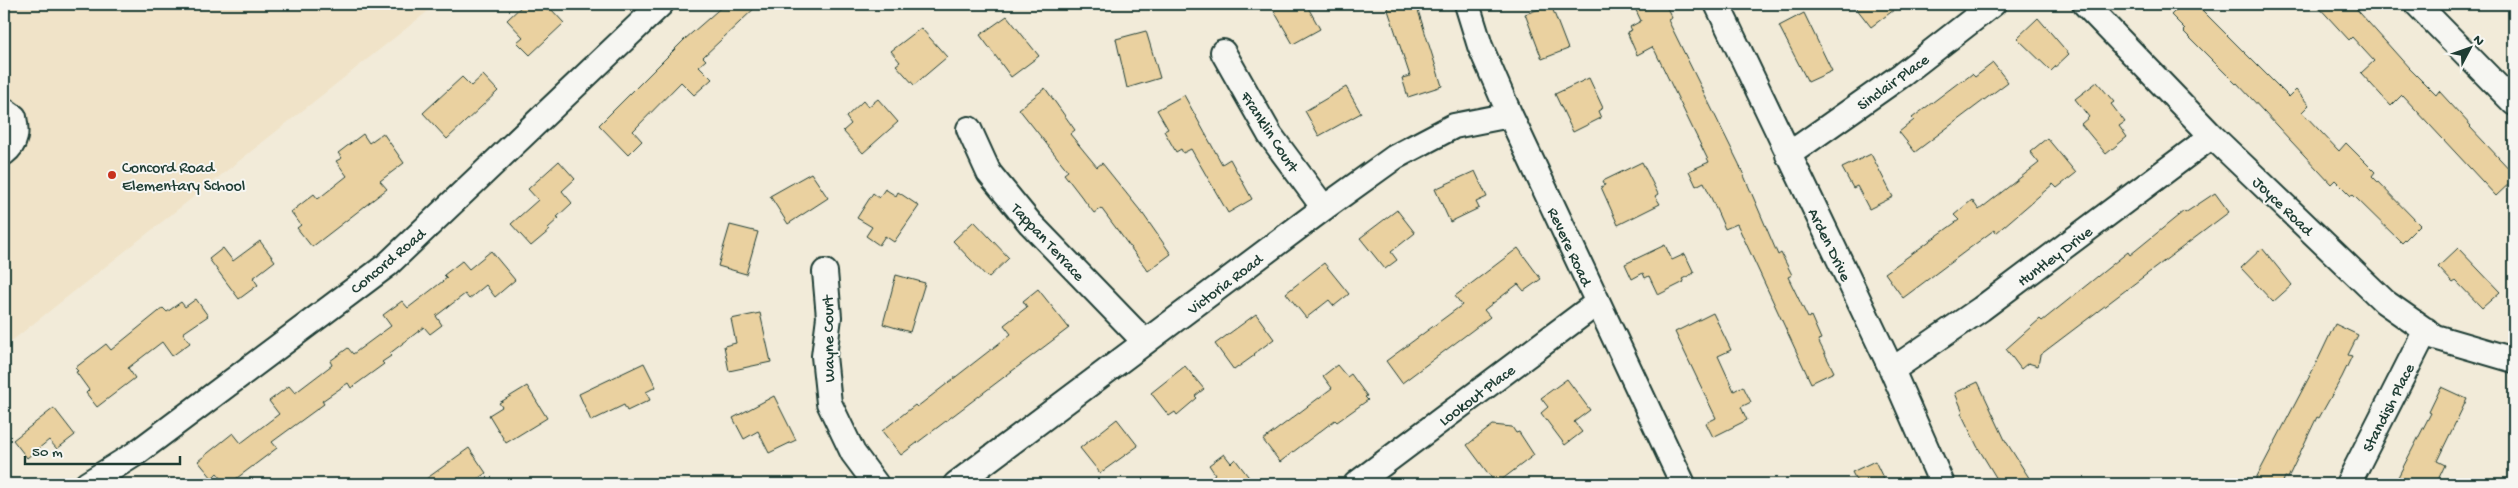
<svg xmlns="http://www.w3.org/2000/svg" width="2518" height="488" viewBox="0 0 2518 488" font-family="'Gochi Hand',sans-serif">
<rect width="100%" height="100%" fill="#f2ebd9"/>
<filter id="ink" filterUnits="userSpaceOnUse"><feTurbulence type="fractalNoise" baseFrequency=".02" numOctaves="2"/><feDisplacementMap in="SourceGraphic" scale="10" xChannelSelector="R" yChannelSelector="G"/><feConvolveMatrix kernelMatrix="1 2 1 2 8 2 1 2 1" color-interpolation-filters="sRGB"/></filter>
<g filter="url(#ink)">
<path fill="#f0e3c8" d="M4,4H437L4,347Z"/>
<path fill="#ead1a0" stroke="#1f3d34" d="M524,4H541L548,11L551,9L564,23L530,55L517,42L523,37L507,20Z
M725,4H759L703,57L706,60L699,66L712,79L694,95L681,82L633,131L642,141L628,155L599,125L685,39Z
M1270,4H1306L1320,29L1293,44Z
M1386,4H1416L1442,86L1408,97L1402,78L1410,76Z
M1644,4H1665L1672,18L1668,20L1739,164L1778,255L1781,253L1792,275L1788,277L1808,318L1811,316L1821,339L1818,340L1834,372L1811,383L1737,224L1725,229L1704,182L1696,186L1689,171L1709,162L1655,51L1652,47L1637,55L1627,32L1632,30L1630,27L1641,21L1635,8Z
M1853,4H1902L1871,27Z
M2182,4H2196L2289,97L2296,90L2309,105L2302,112L2339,151L2346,143L2375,172L2372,176L2420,225L2402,243L2352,194L2351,196L2335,180L2331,184L2237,83L2236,84L2183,31L2185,29L2171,15Z
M2316,4H2352L2409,68L2436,95L2439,91L2471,126L2470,127L2514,174V179L2496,196L2402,95L2391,106L2361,73L2374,61L2352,37L2349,40Z
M1551,5L1568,49L1542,59L1525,14Z
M1804,13L1832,71L1808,82L1779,26Z
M1007,16L1039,56L1011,77L980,35Z
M2038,18L2069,54L2051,71L2017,38Z
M921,28L947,57L914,85L896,65L900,62L891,51Z
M1146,31L1160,78L1127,88L1116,39Z
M1993,63L2008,82L1915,152L1899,132L1914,120L1912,118L1962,80L1963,81L1972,74L1975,77Z
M483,75L498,91L447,139L423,113L462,77L471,86Z
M1589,78L1603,108L1598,111L1601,118L1573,132L1555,94Z
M2097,82L2114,102L2111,104L2125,122L2119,126L2127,137L2106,154L2081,124L2089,117L2075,99Z
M1346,87L1361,113L1319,136L1305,111Z
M1045,88L1075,130L1070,134L1097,167L1102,163L1143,214L1171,254L1148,271L1101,208L1094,213L1064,174L1068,171L1019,109Z
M1184,95L1222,164L1230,159L1252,199L1228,213L1191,149L1183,153L1181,149L1176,152L1164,131L1168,129L1157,110Z
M878,99L898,122L863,153L843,131L851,124L846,117L863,101L868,107Z
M383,133L404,163L380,181L387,189L312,247L297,228L301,225L291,212L314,194L318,199L347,176L336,161L342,158L338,153L363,134L369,143Z
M2047,138L2076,173L2057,188L2053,184L1996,233L1994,230L1903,298L1885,273L1959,220L1954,215L1972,200L1979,210L2039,163L2030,152Z
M1871,154L1893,197L1869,209L1857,186L1853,188L1842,168Z
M559,161L575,179L562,191L572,203L557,217L559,218L548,228L550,230L531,246L511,224L538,200L528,189Z
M1642,162L1658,194L1655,196L1660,204L1618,225L1601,187L1605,185L1603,181Z
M1475,171L1487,197L1476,202L1479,208L1450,222L1435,189Z
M811,173L828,198L788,224L770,196Z
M885,189L896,196L898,192L919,206L894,242L885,236L879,245L866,236L872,227L857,218L873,193L879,198Z
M2215,193L2229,212L2040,355L2038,366L2028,363L2021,369L2006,349L2040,319L2042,321L2128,252L2130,255L2184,211L2185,213Z
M1397,210L1415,233L1391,252L1397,260L1385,269L1360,238Z
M974,221L1009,258L988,278L953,241Z
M730,225L758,232L746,274L718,266Z
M260,241L275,261L253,278L258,285L239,299L209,259L223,248L233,261Z
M1665,245L1672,260L1685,254L1694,273L1682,279L1684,282L1658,295L1649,276L1645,278L1643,273L1632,279L1625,264Z
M1518,248L1541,279L1524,291L1518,284L1484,310L1490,317L1402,383L1386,361L1462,305L1455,296Z
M2262,248L2292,285L2273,302L2241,268Z
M2458,248L2500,292L2482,308L2456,281L2453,283L2438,267Z
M491,251L515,280L495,297L486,285L469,299L465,294L436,316L442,325L430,334L424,327L389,354L391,356L382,362L384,364L351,388L348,383L322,401L324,404L272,442L277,448L229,484H226L217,473L212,478L198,461L233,433L241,443L279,414L269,401L289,386L295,393L332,365L330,361L348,348L353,354L391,326L383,315L402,301L408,308L447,278L444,275L462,261L469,269Z
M1324,263L1349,294L1334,306L1329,300L1306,318L1286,293Z
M896,275L925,283L910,332L883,324Z
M1038,289L1069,328L901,455L882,431L915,405L917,407L1011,334L1004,325L1027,307L1023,301Z
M196,299L208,316L183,333L190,343L172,356L162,342L128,368L135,378L97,407L86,393L89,390L76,372L78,371L75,368L106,344L111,350L163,308L167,312L181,302L185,307Z
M760,313L771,362L729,371L724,346L736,343L731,319Z
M1713,313L1731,350L1718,356L1734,391L1743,386L1751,402L1741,407L1747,420L1713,437L1706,423L1716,418L1675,332Z
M1256,314L1274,339L1254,354L1255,355L1234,370L1215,344Z
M2335,324L2358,335L2348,355L2352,356L2342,377L2319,418L2317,417L2288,478L2285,477L2282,484H2253L2316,364Z
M644,363L656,387L646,392L650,400L627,411L624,405L591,421L579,394Z
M1337,365L1347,377L1351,374L1367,396L1365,397L1368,400L1337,422L1335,420L1280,462L1263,440L1332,388L1323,376Z
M1185,366L1204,389L1195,396L1197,398L1177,415L1175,412L1169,416L1151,393Z
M1567,379L1590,410L1574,422L1582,432L1565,445L1541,413L1548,407L1541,398Z
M1978,382L2005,440L2033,484H2000L1977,446L1961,413L1963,412L1955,393Z
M527,386L547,418L506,443L489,415L502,407L499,403Z
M2441,387L2467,399L2437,461L2445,465L2436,484H2408L2397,479L2431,413L2429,412Z
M774,396L796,440L769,453L758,431L744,439L733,418Z
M54,408L75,435L57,449L49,440L27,458L13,440Z
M1117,419L1138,446L1100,473L1080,448Z
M1493,425L1512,427L1516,433L1519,432L1534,455L1496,484L1467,445Z
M469,448L486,473L470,484H419Z
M1224,454L1231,463L1235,459L1254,484H1202L1215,474L1209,465Z
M1875,461L1886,484H1858L1852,472Z"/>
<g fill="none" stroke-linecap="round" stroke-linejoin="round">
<defs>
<path id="minor" d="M1467,4L1480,46L1510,115L1683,484
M1717,4L1892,370L1942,484
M2085,4L2212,136L2385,302L2435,337L2514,360
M2417,4L2514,103
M1223,52L1270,135L1324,208
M4,110L14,117C17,132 17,143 4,153
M969,129L989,173L1030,223L1145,342
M1788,155L1903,74L1993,4
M825,272L829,317L824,356L829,403L853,453L876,484
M1892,370L1981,309L2212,136
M87,484L135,454L387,265L661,4
M956,484L1324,208L1395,157L1454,126L1510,115
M1356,484L1597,303
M2348,484L2426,330"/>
</defs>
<use href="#minor" stroke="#1f3d34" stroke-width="28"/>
<use href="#minor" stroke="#f6f6f2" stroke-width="24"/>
</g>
</g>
<circle fill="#c8321e" stroke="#f6f6f2" stroke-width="2" cx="112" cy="175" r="5"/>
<g text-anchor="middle" stroke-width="4" stroke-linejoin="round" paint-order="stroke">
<g font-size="16" fill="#1f3d34" stroke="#f6f6f2">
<text transform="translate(1892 81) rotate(-36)" y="6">Sinclair Place</text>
<text transform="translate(1271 131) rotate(57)" y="6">Franklin Court</text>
<text transform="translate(2284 205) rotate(44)" y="6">Joyce Road</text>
<text transform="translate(1049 241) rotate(47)" y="6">Tappan Terrace</text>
<text transform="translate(1831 244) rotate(64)" y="6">Arden Drive</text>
<text transform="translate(1571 246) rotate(65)" y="6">Revere Road</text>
<text transform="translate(2054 255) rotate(-37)" y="6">Huntley Drive</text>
<text transform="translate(387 260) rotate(-40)" y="6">Concord Road</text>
<text transform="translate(1224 283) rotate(-37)" y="6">Victoria Road</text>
<text transform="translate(827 339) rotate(-91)" y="6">Wayne Court</text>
<text transform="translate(1476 394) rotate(-37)" y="6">Lookout Place</text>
<text transform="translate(2387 407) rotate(-63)" y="6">Standish Place</text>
</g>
<g font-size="16" fill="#1f3d34" stroke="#f6f6f2" text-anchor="start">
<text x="122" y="172">Concord Road<tspan x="122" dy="18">Elementary School</tspan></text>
</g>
</g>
<rect width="2518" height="488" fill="none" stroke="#f6f6f2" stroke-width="20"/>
<rect x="10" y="10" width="2498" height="468" fill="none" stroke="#1f3d34" stroke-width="2" filter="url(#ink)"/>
<g transform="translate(2470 48) rotate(49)" stroke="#f6f6f2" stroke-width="4" paint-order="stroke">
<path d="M0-4L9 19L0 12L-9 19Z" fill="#1f3d34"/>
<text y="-8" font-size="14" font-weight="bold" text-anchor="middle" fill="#1f3d34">N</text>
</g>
<path d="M25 456v8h155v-8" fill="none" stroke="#1f3d34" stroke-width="2.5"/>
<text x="32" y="456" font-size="15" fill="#1f3d34" stroke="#f6f6f2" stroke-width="4" paint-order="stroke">50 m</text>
</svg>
